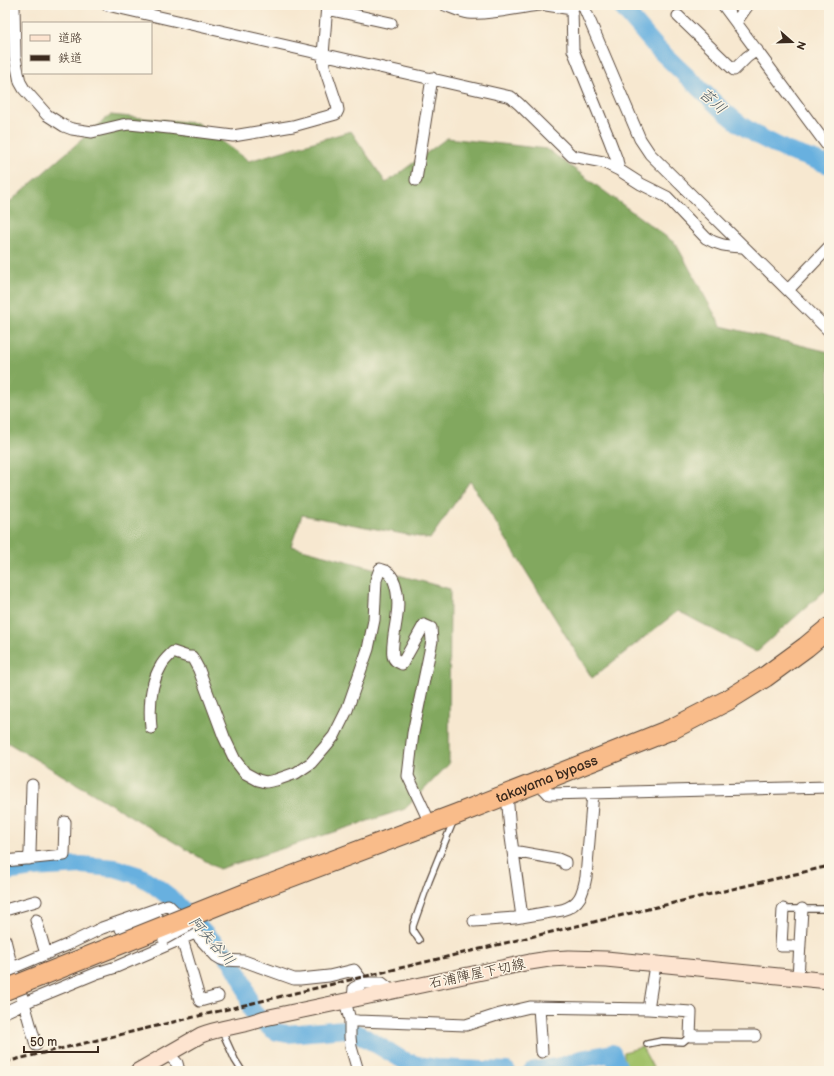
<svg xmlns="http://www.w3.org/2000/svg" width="834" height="1076" viewBox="0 0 834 1076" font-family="'Balsamiq Sans','Klee One',sans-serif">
<rect width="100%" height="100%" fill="#fcf5e5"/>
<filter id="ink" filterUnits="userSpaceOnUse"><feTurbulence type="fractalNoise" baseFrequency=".025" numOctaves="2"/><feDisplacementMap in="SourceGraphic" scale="8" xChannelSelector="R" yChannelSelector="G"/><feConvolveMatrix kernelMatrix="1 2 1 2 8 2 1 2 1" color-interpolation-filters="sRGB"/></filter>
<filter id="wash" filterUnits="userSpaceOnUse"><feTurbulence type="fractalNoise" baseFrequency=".012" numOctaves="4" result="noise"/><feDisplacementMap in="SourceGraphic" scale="16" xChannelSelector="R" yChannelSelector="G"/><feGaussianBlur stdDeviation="0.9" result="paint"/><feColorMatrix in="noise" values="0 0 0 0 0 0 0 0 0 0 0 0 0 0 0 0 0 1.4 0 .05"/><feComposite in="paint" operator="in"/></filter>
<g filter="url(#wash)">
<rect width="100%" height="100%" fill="#f7e8d0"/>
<path fill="#a3c26b" stroke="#6f7644" d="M642,1047L655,1071H626L624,1069V1052Z"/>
<path fill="#82a85f" stroke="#5e693e" d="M110,115L197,123L249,161L351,131L386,183L447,138L547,149L676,244L721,326L829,352V587L756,652L678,611L592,678L470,481L430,539L302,515L291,546L450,589L449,764L405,809L219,869L5,741V206Z"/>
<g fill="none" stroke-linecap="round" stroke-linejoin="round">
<path stroke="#68b0df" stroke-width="18" d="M620,5L656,47L720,108L741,125L758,136L788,151L829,165
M5,872L33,868L81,865L115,868L140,876L154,885L171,898L231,960L243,981L252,1011L270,1028L277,1032L287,1034L345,1029L357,1033L403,1060L417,1065L436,1068L507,1071
M532,1071L562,1066L581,1059L612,1053L620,1071"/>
</g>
</g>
<g filter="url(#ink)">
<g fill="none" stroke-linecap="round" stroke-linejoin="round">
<defs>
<path id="lane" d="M783,909H829
M419,940L413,931V926L429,881L453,822
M221,1029L235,1060L242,1071
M647,1044L662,1041L683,1042L690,1036"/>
<path id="street" d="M14,5L15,57L20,82L24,89L47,115L64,126L72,129L92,132L122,125L129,124L169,128L233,136L293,126L336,114L338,110L337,105L324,66L323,55L327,5
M107,5L511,97L519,104L572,156L603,162L619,170L641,184L667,197L706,238C719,246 729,246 743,247
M445,5C453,8 461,12 469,13C493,15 517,7 540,5
M546,5L572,9L575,5
M583,5L640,139L650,154L829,331
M723,5L829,148
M327,9L391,23
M572,9L573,50L609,139L617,160L619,170
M678,16L734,70L747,57L757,50
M736,22L748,5
M416,180L432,78
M788,290L829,247
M151,728C149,707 150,684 161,666C164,660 169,656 173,652L188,657H192L199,670L224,737L235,760L245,773L258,780L266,782L276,780L296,773L311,763L324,748L334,736L347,710L368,649L374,620L376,580L380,569C382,570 384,570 386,571C398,578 399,603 397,615C396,626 391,645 393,656C394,661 398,662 402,664L424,625L431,628L432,641L413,733L408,776L430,823
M538,782L549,794L829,787
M507,794L510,830L522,917
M513,851L558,859L565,862V864
M29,859L30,852L32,785
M5,861L64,855L65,822
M783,909L781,946H799
M5,910L36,901
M36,920L46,954
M474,921L515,918L562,910C580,905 583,893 586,877L593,793
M121,929L158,918
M182,939L200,1001L218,996
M5,940L12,968L24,1003L36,1045
M5,971L67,945L102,928L168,905L185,922
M798,978L802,909
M353,999L354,988L364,983H382L392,991
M345,1001L350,1020V1037L351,1047L358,1071
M539,1007L542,1052
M648,1009L655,965
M5,1012L24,1003L97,973L116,967L195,933L216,956L221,959L224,960L244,961L294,979H300L329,976L354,970L364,983
M350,1020L358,1021L466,1025L500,1014L530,1007L648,1009L691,1012L690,1036H755
M168,1054L177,1063L179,1071"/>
<path id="secondary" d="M138,1071L201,1035C221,1027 244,1026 265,1018L530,962L549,959L569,958L606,959L829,981"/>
<g id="highway">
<path id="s1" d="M245,894L457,814L597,759L672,729L728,700L765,677L806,647L829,628"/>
</g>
</defs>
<use href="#lane" stroke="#574639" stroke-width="8"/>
<use href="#street" stroke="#574639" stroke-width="13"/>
<use href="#secondary" stroke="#574639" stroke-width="17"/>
<use href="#highway" stroke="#574639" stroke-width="22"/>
<use href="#lane" stroke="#fff" stroke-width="5.5"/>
<use href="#street" stroke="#fff" stroke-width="11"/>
<use href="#secondary" stroke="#fde4d0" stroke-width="15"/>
<use href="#highway" stroke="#f9bc8a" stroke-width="20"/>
<path stroke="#3b2a1e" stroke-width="3" stroke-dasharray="6 3" stroke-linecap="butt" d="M5,1062L829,866"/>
<defs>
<path id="street-bridge" d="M164,939L191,924"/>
<path id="highway-bridge" d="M5,990L245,894"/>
</defs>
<use href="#street-bridge" stroke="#574639" stroke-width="13" stroke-linecap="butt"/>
<use href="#highway-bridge" stroke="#574639" stroke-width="22" stroke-linecap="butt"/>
<use href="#street-bridge" stroke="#fff" stroke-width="11"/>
<use href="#highway-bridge" stroke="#f9bc8a" stroke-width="20"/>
</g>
</g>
<g text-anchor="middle" stroke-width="3" stroke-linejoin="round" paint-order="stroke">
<g font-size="14" fill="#3b2a1e" stroke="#fcf5e5">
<text dy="5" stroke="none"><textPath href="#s1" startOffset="323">takayama bypass</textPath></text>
<text transform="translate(477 973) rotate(-12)" y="5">石浦陣屋下切線</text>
</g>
<g font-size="15" font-style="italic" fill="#4b5962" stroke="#fcf5e5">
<text transform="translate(713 101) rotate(42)" y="5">苔川</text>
<text transform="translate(212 941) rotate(48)" y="5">阿矢谷川</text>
</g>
</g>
<rect width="834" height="1076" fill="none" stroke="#fcf5e5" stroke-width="20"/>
<rect x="22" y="22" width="130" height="52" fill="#fcf5e5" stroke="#afa495"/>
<rect x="30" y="35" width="20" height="6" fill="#fde4d0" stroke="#afa495"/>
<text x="58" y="42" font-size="12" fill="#3b2a1e">道路</text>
<rect x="30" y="55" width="20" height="6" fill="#3b2a1e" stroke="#afa495"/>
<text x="58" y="62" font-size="12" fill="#3b2a1e">鉄道</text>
<g transform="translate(792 42) rotate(110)" stroke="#fcf5e5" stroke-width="3" paint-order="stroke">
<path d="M0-3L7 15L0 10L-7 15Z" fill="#3b2a1e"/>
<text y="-6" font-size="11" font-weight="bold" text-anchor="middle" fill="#3b2a1e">N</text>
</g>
<path d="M24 1046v6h74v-6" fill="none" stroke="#3b2a1e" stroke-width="2"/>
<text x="30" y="1046" font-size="12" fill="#3b2a1e" stroke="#fcf5e5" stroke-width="3" paint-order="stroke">50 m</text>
</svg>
